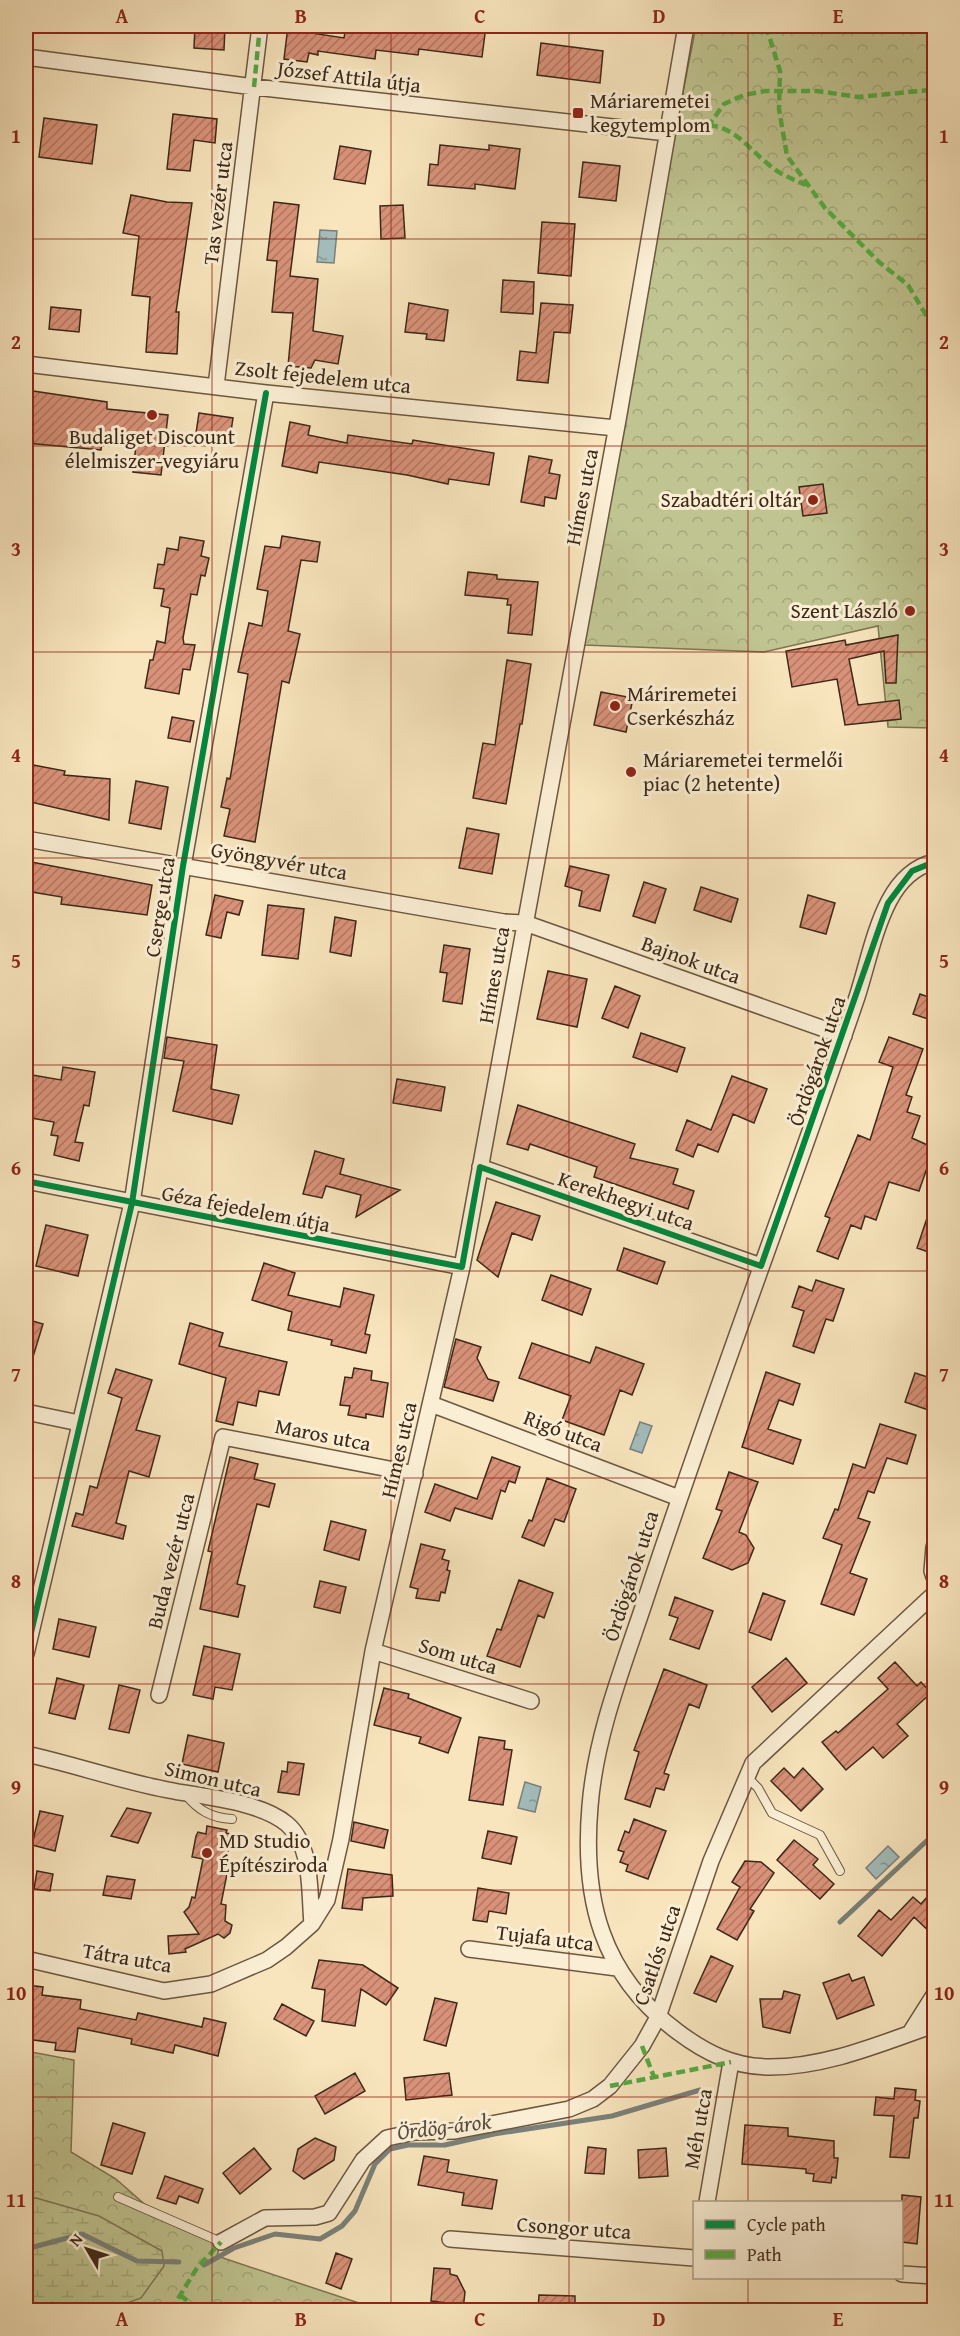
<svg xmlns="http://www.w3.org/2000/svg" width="960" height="2336" viewBox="0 0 960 2336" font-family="'Gentium Book Plus',serif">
<defs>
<pattern id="forest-crowns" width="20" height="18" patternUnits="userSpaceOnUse" patternTransform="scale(1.5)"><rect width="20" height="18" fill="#bfc490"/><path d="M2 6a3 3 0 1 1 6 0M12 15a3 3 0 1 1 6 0" fill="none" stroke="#a5a87b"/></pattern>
<pattern id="wetland-marsh" width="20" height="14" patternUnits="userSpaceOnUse" patternTransform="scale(1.5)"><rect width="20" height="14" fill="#bfc490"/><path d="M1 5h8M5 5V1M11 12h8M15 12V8" fill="none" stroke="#a5a87b"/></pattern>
<pattern id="water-ripples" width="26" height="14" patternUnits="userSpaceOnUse" patternTransform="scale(1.5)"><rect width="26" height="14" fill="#a2bcbc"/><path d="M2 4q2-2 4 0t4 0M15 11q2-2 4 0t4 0" fill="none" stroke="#859998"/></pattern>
<pattern id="building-hatch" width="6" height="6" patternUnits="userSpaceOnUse" patternTransform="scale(1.5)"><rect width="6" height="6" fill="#d99279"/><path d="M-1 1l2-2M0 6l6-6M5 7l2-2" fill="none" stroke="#b17762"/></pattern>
</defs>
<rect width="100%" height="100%" fill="#f8e5bd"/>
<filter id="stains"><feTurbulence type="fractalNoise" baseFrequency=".00333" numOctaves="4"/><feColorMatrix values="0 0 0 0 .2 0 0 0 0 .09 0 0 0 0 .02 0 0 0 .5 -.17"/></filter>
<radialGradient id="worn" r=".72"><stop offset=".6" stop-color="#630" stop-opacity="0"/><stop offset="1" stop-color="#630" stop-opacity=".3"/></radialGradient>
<path fill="url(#forest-crowns)" stroke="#7e7654" stroke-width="1.5" d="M696,26H916L934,31V728L888,727L878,626L764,652L584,645L675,132Z
M26,2051L74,2060L71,2152L116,2179L158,2216L221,2242L217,2256L380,2310H26Z"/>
<path fill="url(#wetland-marsh)" stroke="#7e7654" stroke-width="1.5" d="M36,2198L99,2216L162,2251L164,2266L141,2298L111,2309L26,2310V2199Z"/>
<path fill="url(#water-ripples)" stroke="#7a817a" stroke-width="1.5" d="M320,230L337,231L334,263L317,262Z
M640,1422L652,1426L642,1453L630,1449Z
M525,1782L541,1787L535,1812L518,1808Z
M888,1846L899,1857L876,1879L866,1868Z"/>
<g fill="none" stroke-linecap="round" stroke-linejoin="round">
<path stroke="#7a817a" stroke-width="5" d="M840,1922L934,1834
M26,2249L82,2234L137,2261L179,2262
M204,2265L234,2248L275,2234L320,2239L342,2226L355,2211L375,2164L390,2149L408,2145H445L494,2134L612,2116L700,2090"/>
</g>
<path fill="url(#building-hatch)" stroke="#3e2818" stroke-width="1.5" d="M195,26H225L224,50L194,48Z
M288,26H313L311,33L344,38L346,26H486L482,57L419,49L418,55L376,50L375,59L318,51V55L309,53L307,62L284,59Z
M541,43L603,51L600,83L537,75Z
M173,114L217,119L215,143L194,140L190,171L167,169Z
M44,118L97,125L92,164L39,157Z
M440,145L489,150V145L520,149L515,189L475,184V189L428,185L430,164L438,165Z
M340,146L371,151L365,184L334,179Z
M583,162L620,166L616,201L579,197Z
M131,195L167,202L192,203L176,312H179L177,354L146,352L150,297L132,295L139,236L123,233Z
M274,202L299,205L290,276L318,279L313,331L343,336L338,364L315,360L311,368L288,366L293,313L272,312L277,261L267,260Z
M403,205L405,238L381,239L380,206Z
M542,222L575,224L571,276L538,273Z
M503,280L534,282L533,314L501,312Z
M409,303L448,310L444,341L426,339L427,334L405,332Z
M541,303L573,305L570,333L554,332L548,383L517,380L520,351L536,353Z
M51,307L81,310L79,332L49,329Z
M33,391L107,402V409L168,415L161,475L133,472L136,445L102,441L101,450L26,443Z
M199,413L233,418L229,445L195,440Z
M290,422L310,426L308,435L347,443L348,435L412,444L413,440L494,453L489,485L449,479L448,484L407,475L319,462L317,473L282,466Z
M529,456L552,460L549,473L560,475L556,499L545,497L544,506L521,502Z
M823,484L827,513L803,516L799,487Z
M282,536L320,542L317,562L301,560L288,631L300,634L289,683L282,681L255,842L224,836L230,809L221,807L227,778L230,779L248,674L238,672L249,623L262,626L268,591L257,589L265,546L280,548Z
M180,537L204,541L201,556L209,558L205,576L201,575L197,595L191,594L183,638L184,644L195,645L190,670L183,669L179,694L145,688L150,660H153L157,641L165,643L170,608L161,606L164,589L154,588L158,564L164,565L167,548L178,550Z
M468,572L497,575V579L538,582L532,635L508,633L511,605H507L508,599L465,595Z
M898,635L896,683H886L884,651L849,659L858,705L899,700L901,719L845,725L837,679L792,687L786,651L845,640L846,645Z
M507,660L531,664L522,724H520L506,804L473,798L483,743L495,745Z
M601,692L633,698L626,732L594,725Z
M172,717L194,721L190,742L168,738Z
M28,764L65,771L64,775L110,779L109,820L26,801Z
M136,781L168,787L161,829L129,823Z
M467,828L499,834L492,874L459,868Z
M26,861L152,885L147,915L61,904L62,897L26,891Z
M570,866L609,875L600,911L579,906L582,891L565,886Z
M644,882L666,889L655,923L633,916Z
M701,887L738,899L731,922L694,910Z
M215,895L243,901L239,915L227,912L221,938L206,935Z
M808,895L835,903L826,934L800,927Z
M268,905L304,909L298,959L262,955Z
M335,917L356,921L351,956L330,952Z
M444,945L470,949L462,1004L443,1001L447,973L440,972Z
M548,971L587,979L577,1027L537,1019Z
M615,986L640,996L628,1028L602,1018Z
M920,994L934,999V1021L913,1014Z
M641,1033L685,1048L677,1072L633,1057Z
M167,1037L217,1045L211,1089L239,1095L232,1124L173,1111L184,1061L164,1058Z
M889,1037L923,1049L906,1095L912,1097L907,1112L920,1116L912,1138L934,1148L919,1191L889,1182L876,1220L865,1216L861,1229L851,1225L838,1259L817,1251L830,1218L825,1216L858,1135L870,1140L893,1067L879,1062Z
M63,1067L95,1072L89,1106L84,1105L75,1142L83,1143L79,1161L54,1155L58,1136L51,1135L54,1122L26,1117V1074L61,1080Z
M732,1076L767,1089L754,1123L733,1114L718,1152L698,1144L693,1157L676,1150L687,1120L711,1130Z
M397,1079L445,1087L441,1111L393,1103Z
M518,1105L635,1144L630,1158L678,1169L673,1184L694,1191L688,1209L594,1177L597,1167L530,1144L528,1150L507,1144Z
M315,1151L344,1159L340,1174L400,1190L356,1217L361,1195L326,1186L322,1198L303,1194Z
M496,1202L540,1216L532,1240L512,1233L498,1277L477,1260Z
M932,1203L934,1204V1254L917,1248Z
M46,1225L88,1235L78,1276L36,1266Z
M624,1248L665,1262L657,1284L617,1270Z
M264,1263L295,1273L288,1295L340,1307L344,1288L374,1295L365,1334L370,1335L366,1353L331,1345L332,1340L288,1330L292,1312L252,1300Z
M551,1275L591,1289L582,1315L542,1300Z
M816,1280L844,1289L833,1321L826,1319L814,1353L793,1346L804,1311L792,1307L799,1286L812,1291Z
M26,1319L43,1324L29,1370H26Z
M190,1323L223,1333L219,1346L287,1362L279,1395L259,1391L256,1406L238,1402L233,1425L216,1421L226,1378L179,1364Z
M456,1339L481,1347L477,1358L488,1379L499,1382L493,1401L444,1387Z
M532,1343L590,1363L596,1347L644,1364L632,1395L620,1390L604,1435L562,1420L571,1396L519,1378Z
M354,1368L372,1371L371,1380L388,1383L383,1417L366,1414V1418L348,1415L350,1406L340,1405L345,1377L352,1378Z
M116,1369L152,1380L136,1430L160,1436L149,1477L129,1471L116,1523L126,1526L123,1539L72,1526L76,1513L83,1515L90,1486L97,1488L122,1398L108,1393Z
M766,1372L800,1384L793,1405L779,1400L768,1429L801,1440L793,1464L742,1447Z
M915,1373L934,1379V1412L905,1402Z
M880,1424L916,1435L907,1464L887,1458L874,1493L868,1491L858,1518L870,1522L850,1573L867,1579L854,1615L821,1604L842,1545L823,1538L835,1509L838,1510L853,1464L865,1468Z
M230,1457L258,1464L254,1479L275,1484L269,1507L257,1504L237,1584L245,1586L238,1617L200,1609L212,1552L208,1551Z
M492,1457L520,1467L515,1483L509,1481L505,1492L501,1490L492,1519L455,1508L450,1521L425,1512L435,1484L477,1499Z
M729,1472L758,1482L739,1532L746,1535L754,1548L748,1563L732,1570L703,1558L722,1511L716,1509Z
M547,1478L576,1489L564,1522L555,1519L544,1546L522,1537L529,1520L532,1521Z
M331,1521L366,1530L359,1560L324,1550Z
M421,1544L445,1550L442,1559L449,1561L447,1570L450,1571L445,1593L441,1592L439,1601L416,1598L418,1589L410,1587Z
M519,1580L553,1593L544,1618L538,1615L520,1667L487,1656L497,1629L501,1630Z
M320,1581L346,1587L340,1613L314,1607Z
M763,1593L785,1601L771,1640L749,1632Z
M675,1597L713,1611L699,1649L670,1639L678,1618L669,1615Z
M59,1619L96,1627L89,1657L53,1649Z
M204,1646L240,1654L232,1690L215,1687L213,1699L193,1695Z
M786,1658L807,1683L772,1712L752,1687Z
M895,1662L917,1686L921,1682L931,1693L897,1724L908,1736L883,1758L873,1747L846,1770L822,1742L836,1731L838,1733L888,1689L878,1678Z
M664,1669L707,1685L699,1708L689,1704L664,1773L669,1775L664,1790L656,1788L650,1807L625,1799L639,1752L634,1750Z
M57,1678L84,1685L75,1719L49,1713Z
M119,1685L140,1690L129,1733L109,1729Z
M384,1688L409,1694L408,1698L461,1718L448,1753L419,1743L421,1737L374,1725Z
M188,1735L224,1743L218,1772L182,1764Z
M479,1737L505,1741L504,1749L512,1750L503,1805L469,1800Z
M288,1762L304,1764L299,1795L278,1792L282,1771L287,1772Z
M784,1768L794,1778L803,1768L823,1789L801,1811L771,1781Z
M127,1808L151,1813L138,1843L111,1836Z
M40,1811L63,1816L55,1851L32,1845Z
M634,1819L666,1831L648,1879L626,1871L628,1865L620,1862L624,1852L618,1850L625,1831L629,1833Z
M354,1822L388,1830L384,1848L351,1841Z
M207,1826L227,1830L226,1833L231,1834L226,1863L229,1864L221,1904L226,1905L225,1921L232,1925L230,1933L224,1938L218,1934L185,1949L186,1952L169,1954L168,1936L199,1934L184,1912L189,1907L192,1897L195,1898L203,1859L192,1857L196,1836L198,1832L206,1834Z
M488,1831L517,1837L511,1864L482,1858Z
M794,1840L818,1859L813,1865L834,1884L820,1899L777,1860Z
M745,1861L761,1862L774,1873L750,1909L754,1911L737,1940L717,1929L740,1887L732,1882Z
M348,1869L392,1875L393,1896L363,1898L362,1910L342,1908Z
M37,1871L53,1874L50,1891L34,1889Z
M107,1876L135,1880L131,1899L103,1895Z
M478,1888L509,1893L506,1914L489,1911L487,1922L473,1920Z
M934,1889V1936L914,1917L882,1956L858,1936L879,1910L891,1920L913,1897L921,1904Z
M711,1956L733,1966L716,2002L694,1993Z
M319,1960L363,1965L398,1988L386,2005L361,1989L355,2026L322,2021L325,1990L312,1988Z
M849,1974L852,1981L864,1977L874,2005L837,2019L823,1983Z
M26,1985L43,1987L42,1995L81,2000L80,2009L136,2020L138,2013L202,2027L204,2018L226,2023L218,2056L175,2045L173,2053L131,2044L132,2039L78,2028L75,2052L55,2050L56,2043L26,2039Z
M784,1991L800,1995L790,2033L763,2027L760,1999H782Z
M435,1998L457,2003L446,2046L424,2040Z
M282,2004L314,2021L306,2036L274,2019Z
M355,2073L365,2091L325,2114L315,2096Z
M449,2073L452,2095L406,2100L404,2078Z
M895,2088L916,2090L915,2100L920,2101L918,2118H914L909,2158L890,2157L894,2116L874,2115L876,2097L894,2099Z
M113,2123L145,2133L132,2174L101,2165Z
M745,2125L788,2128V2136L834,2141V2158H838L836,2178L832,2177L831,2183L813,2181L814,2174L806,2173V2169L742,2164Z
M315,2138L336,2147L334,2160L304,2179L293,2171L298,2149Z
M588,2147L606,2149L604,2174L585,2173Z
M254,2148L271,2169L240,2194L223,2173Z
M666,2148L668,2176L639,2178L638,2150Z
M424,2156L449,2160L447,2172L497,2180L492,2209L462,2205L464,2193L418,2185Z
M165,2176L203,2189L198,2203L179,2196L176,2204L157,2198Z
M902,2195L921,2197L917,2244L902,2242Z
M336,2253L352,2259L341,2289L326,2283Z
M434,2268L450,2269V2274L457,2276L465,2292L463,2310L446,2309V2303L431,2301Z
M539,2295L575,2296V2310H538Z"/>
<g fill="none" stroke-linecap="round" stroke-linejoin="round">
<defs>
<path id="service" d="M747,1777L758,1788L772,1813L820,1835L840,1871
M185,1794C198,1810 211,1818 232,1819
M118,2197L221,2242"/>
<path id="minor" d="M26,57L254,87L667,133
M26,364L266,393L616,428
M216,386L260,26
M26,839L504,922L525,923L844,1036
M934,862C913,867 899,882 889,901C874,930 867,966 857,997C838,1053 818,1109 798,1165C747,1306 696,1447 649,1589C626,1660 596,1731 590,1806C582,1899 601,1975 678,2032C706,2053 734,2067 770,2067C827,2067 882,2043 934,2025
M480,1167L761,1266
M26,1181L462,1267
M431,1404L679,1498
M26,1412L79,1423
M934,1547L932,1571L934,1577
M373,1651L531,1701
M26,1654L132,1203L183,866L266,393
M159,1695L223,1437L415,1474
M26,1754C73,1764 120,1781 168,1790C202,1797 260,1801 287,1824C313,1846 309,1893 312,1924
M469,1949L617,1968
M26,1959L164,1991L211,1984L267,1960L286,1947L312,1924L327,1900L341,1839L373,1651L462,1267L618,420L686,26
M910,2033L934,1995
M707,2202L731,2062
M450,2239L694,2258
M221,2242L265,2218L315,2217L329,2213L363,2160L387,2138L415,2132L455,2131L569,2109L593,2099L610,2086L642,2046L658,2017L711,1861L753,1763L934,1594
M902,2274L934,2276"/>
</defs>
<use href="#service" stroke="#6c5741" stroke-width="10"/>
<use href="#minor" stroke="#6c5741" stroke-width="18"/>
<use href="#service" stroke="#faeed4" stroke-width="8"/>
<use href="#minor" stroke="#faeed4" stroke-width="15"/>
<path stroke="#55aa42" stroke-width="4.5" stroke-dasharray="9 4.5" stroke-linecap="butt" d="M766,26L780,71L779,109L787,156L825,208L879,262L908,285L929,320H934
M254,87L260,26
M709,125C736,128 748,148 768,164C779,174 792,179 806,185
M667,133L692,132L709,125L724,104L744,95L765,91H817L858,97L930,90
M642,2046L654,2077
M610,2086L731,2062
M180,2295L199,2310
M171,2310L197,2268L221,2242"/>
<defs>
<path id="cycleway" d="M26,1181L462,1267L480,1167L761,1266L888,903L912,871L934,862
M26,1654L132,1203L183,866L266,393"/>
</defs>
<use href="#cycleway" stroke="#faeed4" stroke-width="10"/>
<use href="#cycleway" stroke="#00873e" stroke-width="6"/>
</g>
<path fill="none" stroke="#8f2418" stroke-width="1.5" stroke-opacity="0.55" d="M212,26V2310M391,26V2310M569,26V2310M748,26V2202M26,239H934M26,446H934M26,652H934M26,858H934M26,1065H934M26,1271H934M26,1478H934M26,1684H934M26,1890H934M26,2097H934M748,2278V2310"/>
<g fill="#8f2418" stroke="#faeed4" stroke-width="2">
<rect x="572" y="107" width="12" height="12" rx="3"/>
<circle cx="152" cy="415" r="6"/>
<circle cx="813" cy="500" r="6"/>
<circle cx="910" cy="611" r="6"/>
<circle cx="615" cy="706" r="6"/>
<circle cx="631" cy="772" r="6"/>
<circle cx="207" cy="1853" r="6"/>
</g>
<g text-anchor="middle" stroke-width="6" stroke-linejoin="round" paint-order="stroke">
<g font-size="21" fill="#3e2818" stroke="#faeed4">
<text transform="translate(349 77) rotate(7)" y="7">József Attila útja</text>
<text transform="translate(218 203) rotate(-83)" y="7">Tas vezér utca</text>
<text transform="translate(323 377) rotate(6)" y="7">Zsolt fejedelem utca</text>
<text transform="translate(582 497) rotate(-79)" y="7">Hímes utca</text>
<text transform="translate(279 861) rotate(10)" y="7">Gyöngyvér utca</text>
<text transform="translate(160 907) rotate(-81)" y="7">Cserge utca</text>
<text transform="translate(691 960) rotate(20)" y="7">Bajnok utca</text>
<text transform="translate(494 975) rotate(-80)" y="7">Hímes utca</text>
<text transform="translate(817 1061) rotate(-71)" y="7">Ördögárok utca</text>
<text transform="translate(626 1201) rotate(19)" y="7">Kerekhegyi utca</text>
<text transform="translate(246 1209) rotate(11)" y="7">Géza fejedelem útja</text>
<text transform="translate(563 1431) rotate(21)" y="7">Rigó utca</text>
<text transform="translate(323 1435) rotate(11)" y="7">Maros utca</text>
<text transform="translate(399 1450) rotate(-77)" y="7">Hímes utca</text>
<text transform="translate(171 1561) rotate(-76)" y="7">Buda vezér utca</text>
<text transform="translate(631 1576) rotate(-72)" y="7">Ördögárok utca</text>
<text transform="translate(458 1656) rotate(17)" y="7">Som utca</text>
<text transform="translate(213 1779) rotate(13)" y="7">Simon utca</text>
<text transform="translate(545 1938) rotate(7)" y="7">Tujafa utca</text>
<text transform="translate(657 1955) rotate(-71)" y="7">Csatlós utca</text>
<text transform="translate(127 1958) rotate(10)" y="7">Tátra utca</text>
<text transform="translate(698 2129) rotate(-80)" y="7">Méh utca</text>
<text transform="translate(574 2228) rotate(4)" y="7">Csongor utca</text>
</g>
<g font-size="21" fill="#3e2818" stroke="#faeed4" text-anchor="start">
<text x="590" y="108">Máriaremetei<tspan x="590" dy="24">kegytemplom</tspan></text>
<text x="152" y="444" text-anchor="middle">Budaliget Discount<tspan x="152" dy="24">élelmiszer-vegyiáru</tspan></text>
<text x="801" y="507" text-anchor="end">Szabadtéri oltár</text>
<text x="898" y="618" text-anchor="end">Szent László</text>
<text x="627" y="701">Máriremetei<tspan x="627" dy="24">Cserkészház</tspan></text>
<text x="643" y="767">Máriaremetei termelői<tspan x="643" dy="24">piac (2 hetente)</tspan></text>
<text x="219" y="1848">MD Studio<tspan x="219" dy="24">Építésziroda</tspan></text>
</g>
<g font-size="22" font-style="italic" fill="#574d41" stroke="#faeed4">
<text transform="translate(444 2126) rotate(-7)" y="8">Ördög-árok</text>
</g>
</g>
<rect width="960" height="2336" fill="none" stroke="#f8e5bd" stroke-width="66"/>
<rect x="693" y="2201" width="210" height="78" fill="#faeed4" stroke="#af9f89" stroke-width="1.5"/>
<rect x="705" y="2220" width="30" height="9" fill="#00873e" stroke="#af9f89" stroke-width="1.5"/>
<text x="747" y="2231" font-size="18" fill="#3e2818">Cycle path</text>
<rect x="705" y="2250" width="30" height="9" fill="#55aa42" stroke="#af9f89" stroke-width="1.5"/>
<text x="747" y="2261" font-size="18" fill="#3e2818">Path</text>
<g transform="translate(87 2249) rotate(309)" stroke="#faeed4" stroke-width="4.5" paint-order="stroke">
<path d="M0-4.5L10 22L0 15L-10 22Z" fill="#3e2818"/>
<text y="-9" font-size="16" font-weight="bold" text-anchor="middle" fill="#3e2818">N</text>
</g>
<rect x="33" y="33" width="894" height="2270" fill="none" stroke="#8f2418" stroke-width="2"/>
<g font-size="20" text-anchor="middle" font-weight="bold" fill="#8f2418">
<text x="122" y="23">A</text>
<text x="301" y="23">B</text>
<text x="480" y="23">C</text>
<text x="659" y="23">D</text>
<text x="838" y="23">E</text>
<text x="16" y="143">1</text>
<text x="944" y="143">1</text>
<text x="16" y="349">2</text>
<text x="944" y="349">2</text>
<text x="16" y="556">3</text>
<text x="944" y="556">3</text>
<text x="16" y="762">4</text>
<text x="944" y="762">4</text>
<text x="16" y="968">5</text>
<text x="944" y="968">5</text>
<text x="16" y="1175">6</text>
<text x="944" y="1175">6</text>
<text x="16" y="1381">7</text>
<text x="944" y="1381">7</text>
<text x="16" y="1588">8</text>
<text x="944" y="1588">8</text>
<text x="16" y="1794">9</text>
<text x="944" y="1794">9</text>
<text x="16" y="2000">10</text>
<text x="944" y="2000">10</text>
<text x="16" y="2207">11</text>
<text x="944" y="2207">11</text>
<text x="122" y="2326">A</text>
<text x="301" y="2326">B</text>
<text x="480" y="2326">C</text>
<text x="659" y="2326">D</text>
<text x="838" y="2326">E</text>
</g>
<rect width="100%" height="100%" filter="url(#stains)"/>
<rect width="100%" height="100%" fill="url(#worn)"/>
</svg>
